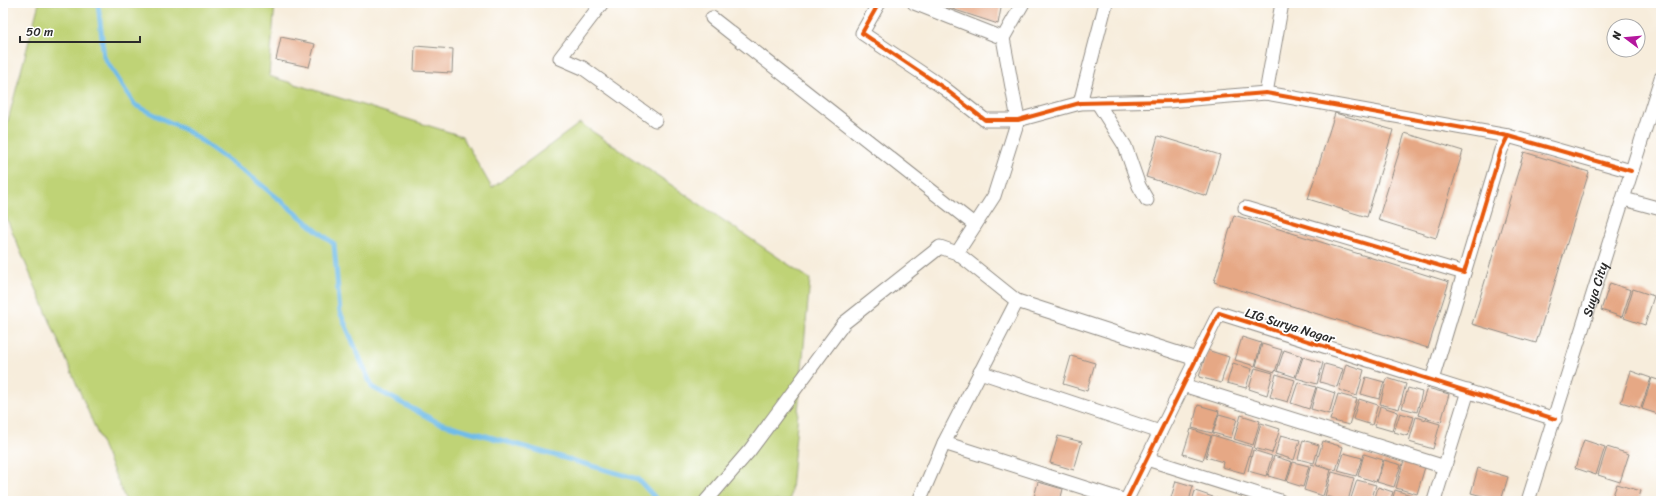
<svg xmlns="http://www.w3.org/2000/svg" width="1664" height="504" viewBox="0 0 1664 504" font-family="Sriracha,sans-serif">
<rect width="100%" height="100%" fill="#fff"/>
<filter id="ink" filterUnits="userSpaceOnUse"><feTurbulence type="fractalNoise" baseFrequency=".025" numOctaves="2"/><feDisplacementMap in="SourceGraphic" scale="8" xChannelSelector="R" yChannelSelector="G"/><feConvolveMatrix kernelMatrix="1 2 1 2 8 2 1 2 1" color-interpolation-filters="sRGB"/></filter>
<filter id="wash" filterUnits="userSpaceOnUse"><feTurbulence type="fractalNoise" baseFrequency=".012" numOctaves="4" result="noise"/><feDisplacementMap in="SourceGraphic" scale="16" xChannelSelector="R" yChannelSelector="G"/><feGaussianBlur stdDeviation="0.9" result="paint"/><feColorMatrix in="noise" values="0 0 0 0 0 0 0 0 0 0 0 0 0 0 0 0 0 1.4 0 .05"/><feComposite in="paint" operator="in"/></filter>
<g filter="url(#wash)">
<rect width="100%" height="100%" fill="#f7eddc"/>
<path fill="#bfd376" stroke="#757f50" d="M39,3H275L269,76L462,136L492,188L580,123L810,279L790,501H126L3,210V139Z"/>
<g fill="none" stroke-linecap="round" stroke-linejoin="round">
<path stroke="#6fbce9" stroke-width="5" d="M98,3L104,57L135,105L189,132L254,179L334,244L340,312L372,387L437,422L638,479L658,501"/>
</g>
<g id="blocks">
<path fill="#e6a885" d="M944,3H1002L998,24L943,6Z
M281,37L315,44L309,67L276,60Z
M415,46L453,49L452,73L414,71Z
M1335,113L1393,130L1367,217L1308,199Z
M1405,133L1463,151L1436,238L1378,220Z
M1158,136L1220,155L1207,196L1146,177Z
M1524,152L1589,172L1536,343L1472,324Z
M1234,215L1449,282L1428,348L1214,282Z
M1610,283L1631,290L1622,317L1601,310Z
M1633,289L1654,296L1645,325L1624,318Z
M1242,337L1261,343L1255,366L1235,360Z
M1262,344L1282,350L1275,372L1256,366Z
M1207,350L1229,357L1221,383L1199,377Z
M1284,350L1302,356L1295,377L1277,371Z
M1071,356L1095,363L1087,391L1063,384Z
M1303,357L1323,363L1317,384L1296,378Z
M1233,363L1252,369L1246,388L1227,383Z
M1325,364L1343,369L1337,387L1320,382Z
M1346,364L1364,370L1357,396L1339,390Z
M1255,368L1273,373L1267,395L1249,389Z
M1631,371L1651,378L1641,408L1621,402Z
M1276,374L1295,380L1288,402L1270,397Z
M1366,377L1384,382L1379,399L1361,394Z
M1387,378L1406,384L1399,409L1380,404Z
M1652,378L1661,381V415L1642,409Z
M1298,382L1316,387L1309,409L1291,403Z
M1317,387L1335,393L1329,414L1311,409Z
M1408,388L1422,392L1417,412L1402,408Z
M1427,388L1449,394L1441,422L1418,415Z
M1338,394L1357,399L1349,425L1330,420Z
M1359,399L1378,405L1372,425L1353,419Z
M1198,405L1219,411L1212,433L1192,428Z
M1380,406L1398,412L1392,431L1375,426Z
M1400,413L1414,417L1408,436L1394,432Z
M1219,414L1237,419L1231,438L1213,433Z
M1241,415L1260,421L1253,445L1234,439Z
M1416,417L1440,424L1433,449L1409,442Z
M1261,423L1280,429L1272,453L1254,448Z
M1191,429L1211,436L1203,460L1183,454Z
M1212,435L1252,447L1244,473L1222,467L1223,462L1206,457Z
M1281,435L1300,440L1294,460L1275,454Z
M1058,436L1082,442L1074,470L1050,463Z
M1303,440L1319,445L1314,463L1298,459Z
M1584,440L1605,447L1596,475L1575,468Z
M1323,441L1343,447L1336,470L1316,464Z
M1607,447L1629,454L1620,482L1598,475Z
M1253,450L1272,456L1266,476L1248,471Z
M1344,453L1362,458L1356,476L1338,471Z
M1364,454L1383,460L1376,482L1358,476Z
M1274,456L1292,462L1286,481L1268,476Z
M1384,460L1401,465L1394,487L1377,482Z
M1404,460L1425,467L1417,494L1396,488Z
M1293,462L1309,466L1303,487L1287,482Z
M1311,464L1331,470L1323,496L1304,490Z
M1478,468L1508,477L1501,501L1471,493Z
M1332,472L1354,478L1348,501H1342L1325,496Z
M1357,480L1376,485L1371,501H1350Z
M1176,481L1193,486L1189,501H1170Z
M1038,482L1063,489L1060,501H1033Z
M1617,484L1641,491L1638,501H1611Z
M1378,487L1393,492L1390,501H1374Z
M1395,490L1417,497L1415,501H1392Z
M1195,491L1213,497L1212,501H1192Z
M1216,497L1227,501H1215Z"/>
</g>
</g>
<g filter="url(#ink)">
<use href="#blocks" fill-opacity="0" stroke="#918c84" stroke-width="1"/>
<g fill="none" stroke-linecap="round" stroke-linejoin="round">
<defs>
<g id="minor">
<path d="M602,3L560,58L583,68L655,120"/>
<path d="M879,3L862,33L944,88L985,120H1018L1080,103L1169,101L1266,93L1508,136L1631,171"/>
<path d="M914,3L1003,38L1018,120L994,196L957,253L1017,301L1196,359"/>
<path d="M712,18L975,225"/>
<path d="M1003,38L1023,3"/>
<path d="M1266,93L1282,3"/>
<path d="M1097,102L1125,146L1139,186L1147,200"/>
<path d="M1080,103L1106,3"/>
<path d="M1624,199L1661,209"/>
<path d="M1245,208L1464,273L1501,150L1508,136"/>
<path d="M980,372L1160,432"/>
<path d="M1432,380L1464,273"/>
<path d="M1183,385L1445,467"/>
<path d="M944,443L1126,501"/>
<path d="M1147,459L1280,501"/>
<path d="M706,501L750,450L844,323L940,247L957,253"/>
<path d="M919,501L944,443L1017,301"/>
<path d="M1126,501L1219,313L1555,419"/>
<path d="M1434,501L1468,391"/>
<path id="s1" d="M1528,501L1661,78"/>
</g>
</defs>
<use href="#minor" stroke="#918c84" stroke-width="15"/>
<use href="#minor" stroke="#fff" stroke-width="13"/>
<defs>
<path id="cycleway" d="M879,3L862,33L944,88L985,120H1018L1080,103L1169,101L1266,93L1508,136L1631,171
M1245,208L1464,273L1501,150L1508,136
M1126,501L1219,313L1555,419"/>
</defs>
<use href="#cycleway" stroke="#fff" stroke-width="6"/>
<use href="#cycleway" stroke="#e8590c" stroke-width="4"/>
</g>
</g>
<g text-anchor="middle" stroke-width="3.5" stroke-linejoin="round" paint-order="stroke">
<g font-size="13" fill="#2b2b2b" stroke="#fff">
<text dy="5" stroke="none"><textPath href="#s1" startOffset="222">Suya City</textPath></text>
<text transform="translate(1290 325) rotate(17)" y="5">LIG Surya Nagar</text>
</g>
</g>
<rect width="1664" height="504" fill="none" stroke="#fff" stroke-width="16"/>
<g transform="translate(1626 38) rotate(286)"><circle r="19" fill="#ffffff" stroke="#aaaaaa"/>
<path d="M0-3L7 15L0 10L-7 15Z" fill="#b5179e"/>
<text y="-6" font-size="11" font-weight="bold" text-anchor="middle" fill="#2b2b2b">N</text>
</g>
<path d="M20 36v6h120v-6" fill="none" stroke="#2b2b2b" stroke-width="2"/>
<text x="26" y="36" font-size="12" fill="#2b2b2b" stroke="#ffffff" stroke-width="3" paint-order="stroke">50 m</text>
</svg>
